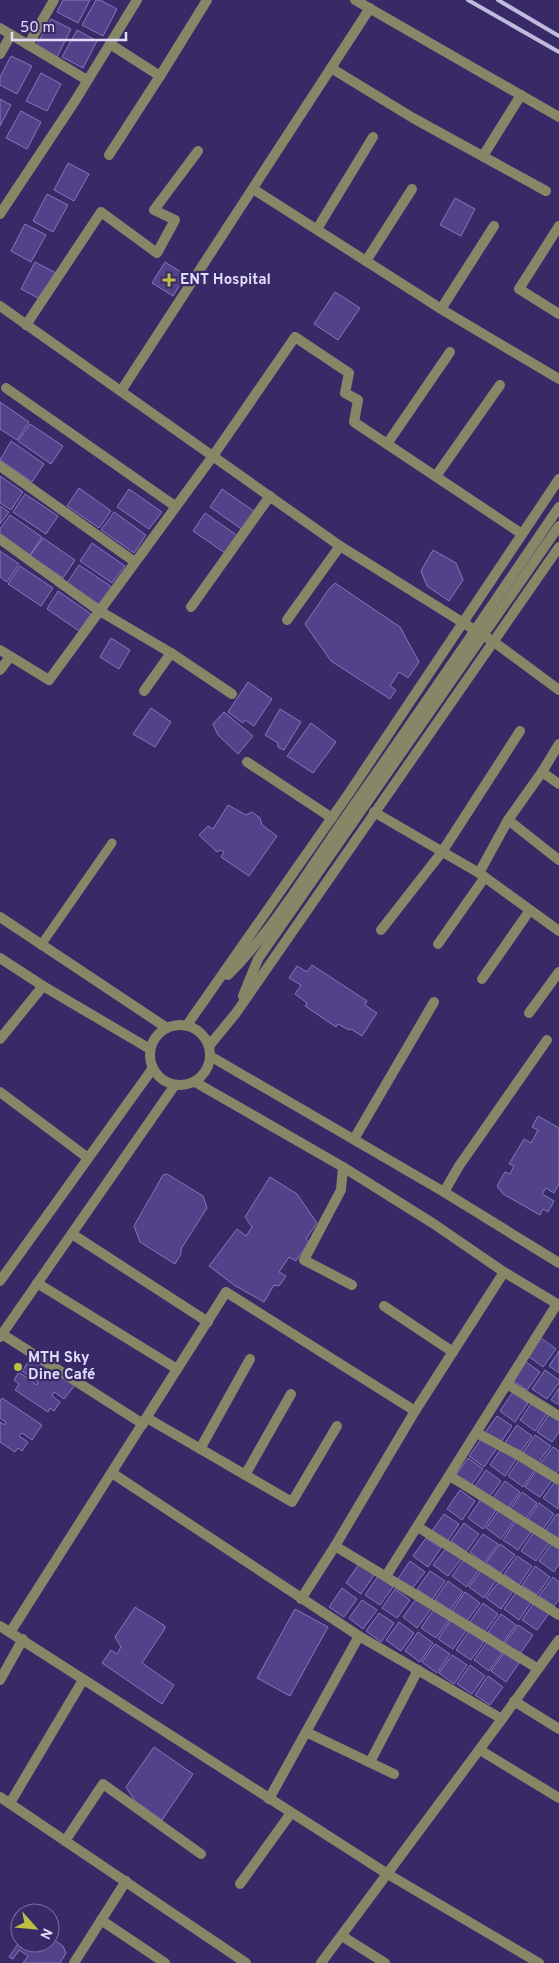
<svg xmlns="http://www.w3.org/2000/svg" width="559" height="1963" viewBox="0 0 559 1963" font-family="Overpass,sans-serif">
  <rect width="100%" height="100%" fill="#382a66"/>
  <g fill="#514289" stroke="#8378bb">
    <polygon points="63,0 90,0 78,23 57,12"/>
    <polygon points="96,0 100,0 117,9 103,36 82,25"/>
    <polygon points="51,19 71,29 57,57 36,46"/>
    <polygon points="77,30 97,41 83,68 62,57"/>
    <polygon points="11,56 32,66 17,94 0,85 0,77"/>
    <polygon points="41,73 61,84 47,111 26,101"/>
    <polygon points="0,99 11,105 0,126"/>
    <polygon points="21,111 41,122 27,149 6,138"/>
    <polygon points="68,163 89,174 74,201 54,190"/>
    <polygon points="47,194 68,205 53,232 33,221"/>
    <polygon points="455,198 475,209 461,236 440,225"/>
    <polygon points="25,224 46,235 31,262 11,251"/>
    <polygon points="35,262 56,273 42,300 21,289"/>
    <polygon points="165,262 186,275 173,296 152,283"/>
    <polygon points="335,292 360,308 338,340 314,324"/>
    <polygon points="0,402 29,422 17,440 0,429"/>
    <polygon points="30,424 63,446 51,464 18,441"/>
    <polygon points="11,441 44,464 32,482 0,460"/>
    <polygon points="0,476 23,492 11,510 0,503"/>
    <polygon points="79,488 111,511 99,528 67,506"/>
    <polygon points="129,489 162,512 149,529 117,507"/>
    <polygon points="222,489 255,512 243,530 210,507"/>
    <polygon points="25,494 58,516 46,534 13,512"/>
    <polygon points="0,506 9,512 0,524"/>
    <polygon points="114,512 146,535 134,553 101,530"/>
    <polygon points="205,513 238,536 225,553 193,531"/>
    <polygon points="10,515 42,537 30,555 0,534 0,529"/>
    <polygon points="43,538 75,560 63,578 30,556"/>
    <polygon points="92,543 125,566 112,583 80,561"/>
    <polygon points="433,550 456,563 463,580 449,601 427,586 421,571"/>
    <polygon points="0,551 19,564 7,582 0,577"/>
    <polygon points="79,565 112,587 100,605 67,583"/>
    <polygon points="20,566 53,588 41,606 8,584"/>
    <polygon points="335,583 400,627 419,662 408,678 399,672 390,686 396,690 390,699 331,661 305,624 329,589"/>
    <polygon points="58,591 91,614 79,631 47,609"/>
    <polygon points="111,638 130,650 119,669 100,657"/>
    <polygon points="248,682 272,699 254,726 245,720 243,723 228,712"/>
    <polygon points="151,708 171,722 155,747 133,734"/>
    <polygon points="280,709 301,722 284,750 278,747 278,743 265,735"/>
    <polygon points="224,712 253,736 238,754 218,735 213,724"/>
    <polygon points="311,723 336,742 313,773 287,756"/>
    <polygon points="228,805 246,815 252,812 260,818 262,825 277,836 249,876 221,857 224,852 220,850 217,852 199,835 208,826 213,829"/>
    <polygon points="312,965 367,1001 365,1005 377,1013 362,1036 351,1029 349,1030 338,1024 336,1027 305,1006 307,1003 295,994 301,985 289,978 297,966 307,972"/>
    <polygon points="538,1116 559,1128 559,1184 554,1193 546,1188 542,1194 554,1201 548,1212 543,1209 540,1215 503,1194 497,1186 505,1172 510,1174 514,1166 509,1164 524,1139 531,1143 538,1130 532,1127"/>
    <polygon points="167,1174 203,1196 207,1208 181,1249 181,1254 175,1264 140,1242 134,1226 163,1175"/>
    <polygon points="270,1177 297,1194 317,1223 306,1239 309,1242 296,1261 289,1257 279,1272 286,1276 279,1286 274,1285 264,1302 234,1285 209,1266 237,1229 246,1236 252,1227 245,1217"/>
    <polygon points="541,1338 556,1349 543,1367 528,1356"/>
    <polygon points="559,1351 559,1373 549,1366"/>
    <polygon points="34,1358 75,1385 64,1399 54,1392 52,1396 60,1402 54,1411 50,1408 48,1412 15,1390 19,1384 14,1380 19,1372 37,1385 38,1382 22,1371 28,1362 30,1363"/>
    <polygon points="525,1361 540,1372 527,1390 512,1380"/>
    <polygon points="545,1370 559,1380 559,1383 547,1399 532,1389"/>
    <polygon points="559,1388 559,1405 551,1400"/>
    <polygon points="513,1392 528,1403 515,1422 500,1411"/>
    <polygon points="2,1398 42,1425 32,1440 22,1433 19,1436 28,1442 22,1451 18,1448 15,1452 0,1442 0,1422 5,1425 6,1422 0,1418 0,1401"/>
    <polygon points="533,1401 548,1412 535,1431 520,1420"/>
    <polygon points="550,1413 559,1419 559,1432 552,1442 537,1432"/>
    <polygon points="497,1416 512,1426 499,1445 484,1434"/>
    <polygon points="517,1425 532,1436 519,1454 504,1444"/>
    <polygon points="535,1435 551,1446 537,1464 522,1454"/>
    <polygon points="482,1438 497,1448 484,1467 469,1456"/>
    <polygon points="502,1447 517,1458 505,1476 490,1465"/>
    <polygon points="553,1447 559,1451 559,1469 554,1476 539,1465"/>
    <polygon points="521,1457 536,1468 523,1487 508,1476"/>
    <polygon points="468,1458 483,1469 470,1487 455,1476"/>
    <polygon points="538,1468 553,1479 540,1497 525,1487"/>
    <polygon points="486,1470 501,1481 488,1499 473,1489"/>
    <polygon points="556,1480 559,1482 558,1509 543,1498"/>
    <polygon points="505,1481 520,1492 507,1510 492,1499"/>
    <polygon points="460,1490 475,1501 462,1520 447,1509"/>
    <polygon points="522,1492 537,1503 524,1521 509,1511"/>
    <polygon points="481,1499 496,1510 483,1529 468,1518"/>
    <polygon points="539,1503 554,1514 541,1532 526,1522"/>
    <polygon points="499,1510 514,1521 501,1539 486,1528"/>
    <polygon points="444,1514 459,1524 446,1543 431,1532"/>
    <polygon points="557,1514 559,1515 559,1543 544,1532"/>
    <polygon points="516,1521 531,1532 518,1550 503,1540"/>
    <polygon points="464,1523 479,1534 466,1552 451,1541"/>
    <polygon points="534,1532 549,1543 536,1561 521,1551"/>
    <polygon points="483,1534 498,1544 484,1563 470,1552"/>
    <polygon points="426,1538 441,1548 428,1567 413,1556"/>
    <polygon points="552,1543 559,1548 559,1564 554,1572 539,1561"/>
    <polygon points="500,1544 515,1555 501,1573 486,1563"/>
    <polygon points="447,1547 462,1558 448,1576 433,1565"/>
    <polygon points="517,1556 532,1566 519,1585 504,1574"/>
    <polygon points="465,1558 480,1568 467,1587 452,1576"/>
    <polygon points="410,1561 425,1572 411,1590 397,1580"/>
    <polygon points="359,1564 374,1575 361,1594 346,1583"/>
    <polygon points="535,1566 550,1577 537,1595 522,1585"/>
    <polygon points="482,1569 497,1579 484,1598 469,1587"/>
    <polygon points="430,1571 445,1581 432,1600 417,1589"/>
    <polygon points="378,1576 393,1587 380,1605 365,1595"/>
    <polygon points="553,1577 559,1582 559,1600 554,1606 539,1596"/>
    <polygon points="500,1580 514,1590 501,1609 486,1598"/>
    <polygon points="448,1581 463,1592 450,1610 435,1600"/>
    <polygon points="342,1588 357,1599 344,1617 329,1607"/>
    <polygon points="395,1589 410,1600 397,1618 382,1608"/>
    <polygon points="517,1591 532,1601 519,1620 504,1609"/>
    <polygon points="465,1592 480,1603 467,1621 452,1611"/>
    <polygon points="416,1599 431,1609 417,1628 403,1617"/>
    <polygon points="362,1600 377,1610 363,1629 349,1618"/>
    <polygon points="535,1601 550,1612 537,1630 522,1620"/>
    <polygon points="483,1603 498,1614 485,1632 470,1622"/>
    <polygon points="135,1607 165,1626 164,1630 142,1663 174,1685 162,1704 102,1663 111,1650 117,1654 121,1647 115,1637"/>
    <polygon points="295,1609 328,1627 290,1696 257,1678"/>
    <polygon points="434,1609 449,1620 436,1638 421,1628"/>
    <polygon points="379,1613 394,1623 381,1642 366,1631"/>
    <polygon points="501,1614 516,1625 503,1643 488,1632"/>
    <polygon points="451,1620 466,1631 453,1649 438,1639"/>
    <polygon points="399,1622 414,1633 401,1651 386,1640"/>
    <polygon points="518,1625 533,1635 520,1654 505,1643"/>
    <polygon points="469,1631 484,1642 471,1660 456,1650"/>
    <polygon points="418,1632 433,1643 420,1662 405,1651"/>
    <polygon points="487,1642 502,1653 489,1671 474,1660"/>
    <polygon points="435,1644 450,1654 437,1673 422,1662"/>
    <polygon points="504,1653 519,1663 506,1682 491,1671"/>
    <polygon points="452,1655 467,1665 454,1684 439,1673"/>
    <polygon points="470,1665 485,1676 472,1694 457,1684"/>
    <polygon points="488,1676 503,1687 490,1705 475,1695"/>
    <polygon points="154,1747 193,1774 162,1820 135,1801 126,1787"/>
    <polygon points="50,1937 63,1946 66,1953 60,1963 23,1963 28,1956 19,1950 13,1959 9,1957 20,1941 20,1943 50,1943"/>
  </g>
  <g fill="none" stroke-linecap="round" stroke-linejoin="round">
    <polyline stroke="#858767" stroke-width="9" points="41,945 112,843"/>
    <g stroke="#858767" stroke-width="10">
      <polyline points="0,28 87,80"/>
      <polyline points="110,44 160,76 207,0"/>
      <polyline points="28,45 54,0"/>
      <polyline points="0,54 11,35"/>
      <polyline points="331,68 413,118 546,191"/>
      <polyline points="109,155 160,76"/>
      <polyline points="483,156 521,95"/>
      <polyline points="253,189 446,312 559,379"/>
      <polyline points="0,214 75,101 137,0"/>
      <polyline points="559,226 519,289 559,314"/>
      <polyline points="317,229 373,137"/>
      <polyline points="366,261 412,189"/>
      <polyline points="0,306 340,546 494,642 559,690"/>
      <polyline points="441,309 494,226"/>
      <polyline points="26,325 101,212 157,253 175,220 154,210 198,151"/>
      <polyline points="6,388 175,506"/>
      <polyline points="121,391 370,8"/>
      <polyline points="387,444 450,352"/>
      <polyline points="0,466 135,562"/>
      <polyline points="436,476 500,385"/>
      <polyline points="0,539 98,610 171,653 232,694"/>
      <polyline points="191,607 270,496"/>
      <polyline points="287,620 340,546"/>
      <polyline points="0,650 49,680 213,456 295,337 349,373 345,393 358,400 354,422 522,534"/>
      <polyline points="0,670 10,657"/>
      <polyline points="144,691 171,653"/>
      <polyline points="247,762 332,818"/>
      <polyline points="542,772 559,784"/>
      <polyline points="374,812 479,873 559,931"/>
      <polyline points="508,820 559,860"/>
      <polyline points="479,873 508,820 542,772 559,744"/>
      <polyline points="381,930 442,852 520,731"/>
      <polyline points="438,944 485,877"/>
      <polyline points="482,979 530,910"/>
      <polyline points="529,1013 559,972"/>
      <polyline points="0,1039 43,986"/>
      <polyline points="0,1092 88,1158"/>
      <polyline points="354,1139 434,1002"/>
      <polyline points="343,1167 341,1190 304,1260 352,1285"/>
      <polyline points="444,1192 459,1166 547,1040"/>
      <polyline points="72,1234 208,1322"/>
      <polyline points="37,1283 177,1369"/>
      <polyline points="384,1306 453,1352"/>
      <polyline points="2,1334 143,1424"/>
      <polyline points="507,1384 559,1416"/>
      <polyline points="147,1418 292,1502 337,1426"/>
      <polyline points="477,1433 520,1456 559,1480"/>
      <polyline points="200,1449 250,1359"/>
      <polyline points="112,1473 359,1636 502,1719"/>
      <polyline points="245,1475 291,1394"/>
      <polyline points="450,1476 559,1544"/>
      <polyline points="418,1527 559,1615"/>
      <polyline points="335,1546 537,1668"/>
      <polyline points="386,1576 557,1304"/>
      <polyline points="301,1599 335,1546 415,1411 504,1272"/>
      <polyline points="0,1626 386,1873 539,1963"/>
      <polyline points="11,1631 226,1292 415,1411"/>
      <polyline points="0,1680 23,1639"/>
      <polyline points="514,1701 559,1729"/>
      <polyline points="306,1732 394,1774"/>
      <polyline points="480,1750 559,1798"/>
      <polyline points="370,1762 418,1670"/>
      <polyline points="0,1797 246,1963"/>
      <polyline points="269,1799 359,1636"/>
      <polyline points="10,1803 83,1680"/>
      <polyline points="65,1841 103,1784 201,1854"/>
      <polyline points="240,1884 291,1813"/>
      <polyline points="101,1920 165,1963"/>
      <polyline points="342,1936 385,1963"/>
      <polyline points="74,1963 126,1881"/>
    </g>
    <g stroke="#858767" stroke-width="10">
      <polyline points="355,0 559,117"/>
      <polyline points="0,917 167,1028"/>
      <polyline points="0,958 43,986 150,1049"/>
      <path d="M228 975C274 929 310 868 347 815 419 713 489 610 559 507"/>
      <polyline points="243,996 258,959 559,526"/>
      <circle cx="180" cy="1055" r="30"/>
      <polyline points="187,1025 347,796 559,479"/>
      <polyline points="209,1046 236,1013 559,547"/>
      <polyline points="210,1056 444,1192 559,1263"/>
      <polyline points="195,1082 343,1167 434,1224 504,1272 559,1305"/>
      <polyline points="0,1281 153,1068"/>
      <polyline points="0,1337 175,1085"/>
      <polyline points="321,1963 502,1719 559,1640"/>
    </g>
    <g stroke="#c0bade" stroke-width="4">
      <polyline points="468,0 559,52"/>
      <polyline points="498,0 559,36"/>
    </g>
  </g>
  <g fill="#bdbf43" stroke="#382a66" stroke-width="2">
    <path d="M166.5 272.5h5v5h5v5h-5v5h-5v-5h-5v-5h5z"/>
    <circle cx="18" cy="1367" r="5"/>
  </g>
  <g text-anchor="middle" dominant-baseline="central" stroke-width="4.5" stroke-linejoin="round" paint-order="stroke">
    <g font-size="15" font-weight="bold" fill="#e0ddfb" stroke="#382a66" text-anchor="start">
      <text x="180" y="280">ENT Hospital</text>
      <text x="28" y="1358">MTH Sky<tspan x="28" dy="17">Dine Café</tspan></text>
    </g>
  </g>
  <g transform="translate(35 1928) rotate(117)"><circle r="24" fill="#382a66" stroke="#7b72a2"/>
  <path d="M0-4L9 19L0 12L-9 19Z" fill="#bdbf43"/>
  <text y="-8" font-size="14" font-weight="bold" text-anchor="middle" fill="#e0ddfb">N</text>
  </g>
  <path d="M12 32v8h114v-8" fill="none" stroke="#e0ddfb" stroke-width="2.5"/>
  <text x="20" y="32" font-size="15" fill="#e0ddfb" stroke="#382a66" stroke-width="4" paint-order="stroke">50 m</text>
</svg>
